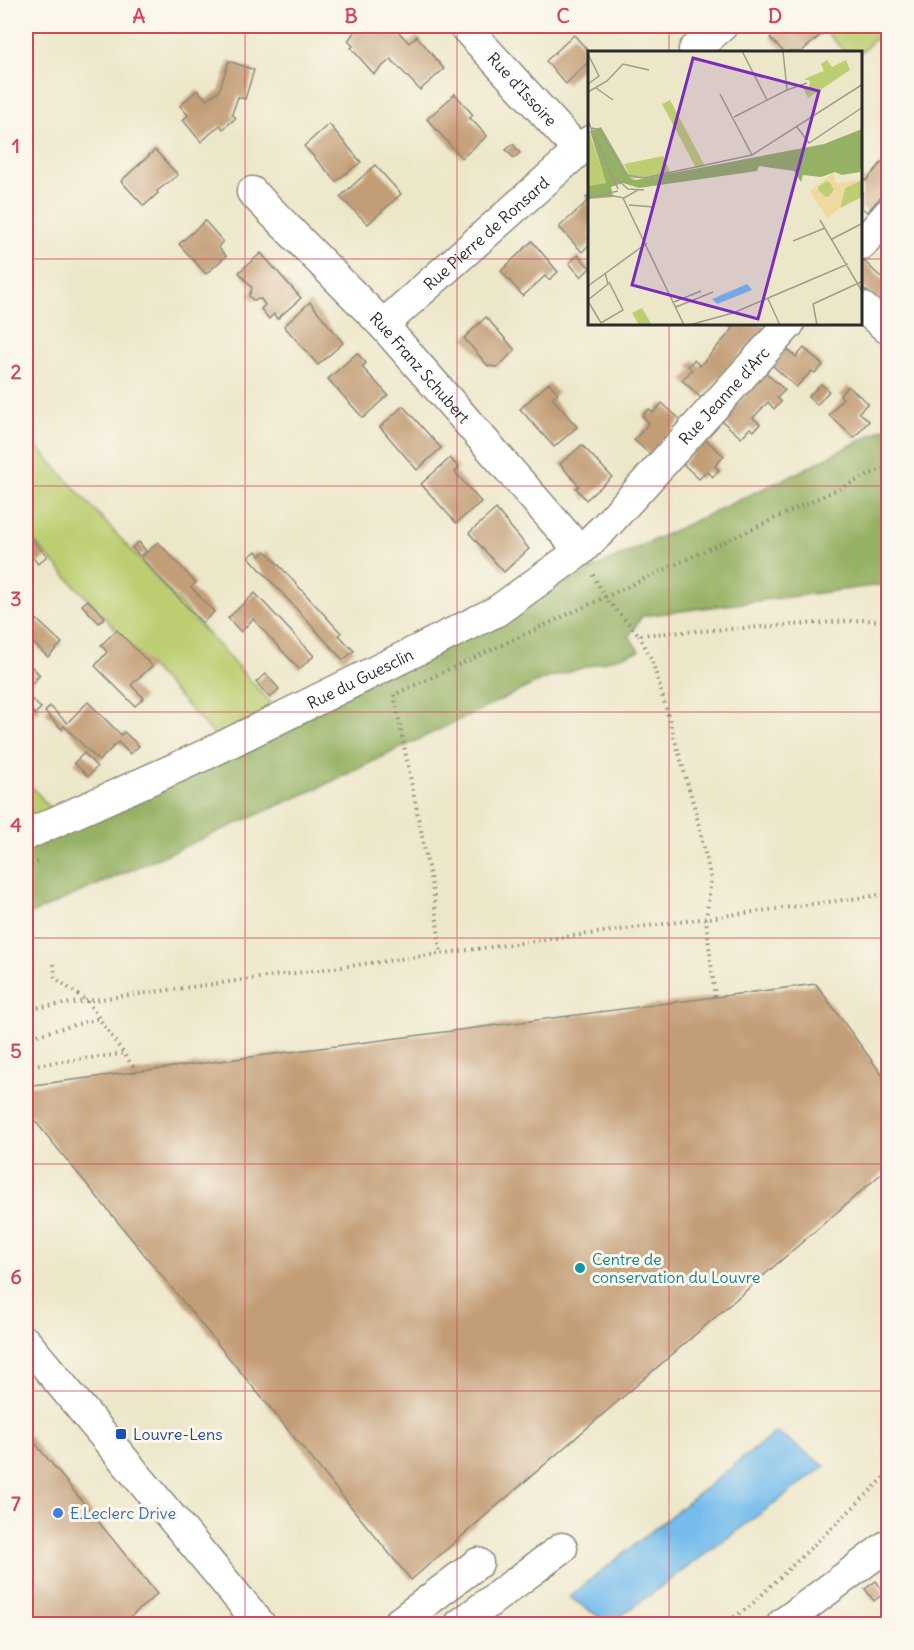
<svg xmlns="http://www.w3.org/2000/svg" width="914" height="1650" viewBox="0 0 914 1650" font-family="Delius,sans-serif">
  <rect width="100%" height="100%" fill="#fbf7ec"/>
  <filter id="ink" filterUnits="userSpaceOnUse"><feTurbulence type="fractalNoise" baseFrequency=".0167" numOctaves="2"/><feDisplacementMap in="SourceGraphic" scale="12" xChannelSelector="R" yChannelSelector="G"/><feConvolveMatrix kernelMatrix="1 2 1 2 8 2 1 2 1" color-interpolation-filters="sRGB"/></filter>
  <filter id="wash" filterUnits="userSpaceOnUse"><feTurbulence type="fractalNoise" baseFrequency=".008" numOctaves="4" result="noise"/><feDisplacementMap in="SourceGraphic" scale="24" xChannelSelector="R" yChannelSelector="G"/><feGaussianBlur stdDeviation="1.35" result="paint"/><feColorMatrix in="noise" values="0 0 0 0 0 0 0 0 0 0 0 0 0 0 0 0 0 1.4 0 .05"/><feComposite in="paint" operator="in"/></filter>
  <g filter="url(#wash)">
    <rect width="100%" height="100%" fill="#ede7ca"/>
    <g fill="#bcce71" stroke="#747c4e" stroke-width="1.5">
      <polygon points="821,26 888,26 888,27 861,52 845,52"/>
      <polygon points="26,435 280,713 220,741 26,533"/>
      <polygon points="26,780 66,826 26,844"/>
    </g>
    <polygon fill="#95b163" stroke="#606e47" stroke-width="1.5" points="888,426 888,584 642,616 629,636 639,651 542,680 318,788 26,916 26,844 506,618 571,579 799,472"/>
    <polygon fill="#74bcec" stroke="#50748c" stroke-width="1.5" points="776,1432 825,1466 610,1624 569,1597"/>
    <g id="blocks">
      <g fill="#c29d76">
        <polygon points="358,26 393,26 409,43 417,36 444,69 420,90 391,59 374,74 351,48 353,46 348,41"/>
        <polygon points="784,26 821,26 825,31 801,52 784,52 770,38"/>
        <polygon points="574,35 590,53 590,60 566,84 546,61"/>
        <polygon points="229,61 254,70 245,99 238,97 232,114 236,118 223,129 220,125 201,142 183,120 188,115 180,106 197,90 206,99 219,91"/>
        <polygon points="455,94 473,115 470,118 487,136 462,158 427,119"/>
        <polygon points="329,124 361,162 336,181 304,146"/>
        <polygon points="513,144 520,153 514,158 506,150"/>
        <polygon points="155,150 178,175 157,191 158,193 144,206 121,181"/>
        <polygon points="888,155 888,189 867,212 862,208 862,177 866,181"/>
        <polygon points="375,165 401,194 368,224 340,197"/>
        <polygon points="590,194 590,244 582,252 559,227 589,200 586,198"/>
        <polygon points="205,221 223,241 218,247 226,256 206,274 179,244"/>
        <polygon points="532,241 558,272 549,280 545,276 523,296 501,271"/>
        <polygon points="261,253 301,298 277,319 274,314 269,319 261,309 265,305 261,299 253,300 249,296 252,288 239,272"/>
        <polygon points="578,255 590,268 581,277 569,263"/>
        <polygon points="864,261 888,284 888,303 885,307 862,287 862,264"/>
        <polygon points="310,302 343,343 318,365 284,326"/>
        <polygon points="486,317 515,350 498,367 488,366 464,338"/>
        <polygon points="728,324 763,324 766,326 701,398 682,380 692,370 688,366 694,360 700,366 733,329"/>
        <polygon points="786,348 796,357 804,348 823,365 815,373 812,371 796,387 772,365"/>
        <polygon points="357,353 366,363 362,367 388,395 363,418 328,379"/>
        <polygon points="765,372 785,390 777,398 781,402 774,409 768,402 753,418 760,424 754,431 750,428 741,438 722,421"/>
        <polygon points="549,383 558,393 552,398 577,427 554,447 520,409"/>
        <polygon points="821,384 829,391 817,405 808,397"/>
        <polygon points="848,386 868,403 859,412 869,421 854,438 829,415 843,398 840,395"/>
        <polygon points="662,403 681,420 651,455 634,440 649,423 642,416 649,409 653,413"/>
        <polygon points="403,406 441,448 417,470 380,427"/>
        <polygon points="705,439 724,456 715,466 719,470 713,477 707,471 699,479 683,464"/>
        <polygon points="582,445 612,477 586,500 576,488 579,486 560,464"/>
        <polygon points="450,458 459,468 455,472 481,502 456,523 421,484"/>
        <polygon points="496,509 529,549 504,572 469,533"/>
        <polygon points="26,533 47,556 38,564 26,550"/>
        <polygon points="139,542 146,551 140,556 132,548"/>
        <polygon points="158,542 196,583 191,587 214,612 202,623 141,558"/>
        <polygon points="256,551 260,556 266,551 341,633 339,635 354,651 343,660 249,557"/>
        <polygon points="255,593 314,656 299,669 253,619 241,632 228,618"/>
        <polygon points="88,600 105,617 99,623 82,605"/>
        <polygon points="32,615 62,643 48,657 26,636 26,621"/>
        <polygon points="117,630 152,666 131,685 144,698 135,706 95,666 107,652 101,645"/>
        <polygon points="32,667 40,675 29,686 26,682 26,673"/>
        <polygon points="266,674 279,689 270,698 256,682"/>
        <polygon points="26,694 41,708 35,714 26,705"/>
        <polygon points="88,702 121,735 124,732 139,746 130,754 118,742 99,761 64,726 62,729 45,712 50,706 67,723"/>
        <polygon points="84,753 97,767 88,776 74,763"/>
        <polygon points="816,984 888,1083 888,1168 411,1580 26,1110 26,1086"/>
        <polygon points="26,1432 157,1594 122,1624 26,1624"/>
        <polygon points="876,1581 884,1593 874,1601 865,1589"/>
      </g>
    </g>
  </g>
  <g filter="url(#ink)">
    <use href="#blocks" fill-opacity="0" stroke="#8c897a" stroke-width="1.5"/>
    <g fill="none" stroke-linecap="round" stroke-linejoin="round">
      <defs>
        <g id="minor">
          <path id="s1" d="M464 26 579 151"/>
          <polyline points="694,50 722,26"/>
          <path id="s2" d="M252 192 383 325 580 551"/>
          <polyline points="862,244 888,214"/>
          <polyline points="862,307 888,329"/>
          <path id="s3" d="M383 325 590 141"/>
          <path id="s4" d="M26 835 207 754 497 611 580 551 604 528 789 324"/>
          <polyline points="26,1342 260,1624"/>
          <polyline points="397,1624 478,1563"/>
          <polyline points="460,1624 562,1548"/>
          <polyline points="782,1624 888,1545"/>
        </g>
      </defs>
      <use href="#minor" stroke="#8c897a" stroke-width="33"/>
      <g stroke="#8c897a" stroke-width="4" stroke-dasharray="1.5 4.5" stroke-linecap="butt">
        <polyline points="593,575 606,599 639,635 864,620 888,621"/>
        <polyline points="639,635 652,660 696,813 711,879 706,919 715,997"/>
        <polyline points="398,693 888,466"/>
        <polyline points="394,695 434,897 441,954"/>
        <polyline points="26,868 38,862"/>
        <polyline points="54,964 55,978 87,1001 136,1071"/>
        <polyline points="26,1009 888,894"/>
        <polyline points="26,1038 100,1018"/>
        <polyline points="26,1066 122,1054"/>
        <polyline points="724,1624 749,1607 888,1474"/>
      </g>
      <use href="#minor" stroke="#fff" stroke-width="30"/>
    </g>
  </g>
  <path fill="none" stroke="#d1495b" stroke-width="1.5" stroke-opacity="0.55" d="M245 26V1624M457 26V1624M669 26V52M26 259H590M862 259H888M669 324V1624M26 486H888M26 712H888M26 938H888M26 1164H888M26 1391H888"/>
  <circle fill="#0f9aa8" stroke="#fbf7ec" stroke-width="2" cx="580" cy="1268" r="6"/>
  <rect fill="#1a4fb4" stroke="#fbf7ec" stroke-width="2" x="115" y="1428" width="12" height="12" rx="3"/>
  <circle fill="#3f7fe0" stroke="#fbf7ec" stroke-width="2" cx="58" cy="1513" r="6"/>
  <g text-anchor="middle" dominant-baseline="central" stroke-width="6" stroke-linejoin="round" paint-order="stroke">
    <g font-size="16" fill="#2b2b2b" stroke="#fbf7ec">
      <text stroke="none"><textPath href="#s1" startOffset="86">Rue d'Issoire</textPath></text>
      <text stroke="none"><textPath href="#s3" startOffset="138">Rue Pierre de Ronsard</textPath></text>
      <text stroke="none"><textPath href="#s2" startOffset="243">Rue Franz Schubert</textPath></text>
      <text stroke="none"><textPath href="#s4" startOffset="836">Rue Jeanne d'Arc</textPath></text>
      <text stroke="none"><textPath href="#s4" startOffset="369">Rue du Guesclin</textPath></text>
    </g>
    <g font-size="16" fill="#0d838f" stroke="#fbf7ec" text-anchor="start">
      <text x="592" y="1259">Centre de<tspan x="592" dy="18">conservation du Louvre</tspan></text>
    </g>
    <g font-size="16" fill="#164399" stroke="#fbf7ec" text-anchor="start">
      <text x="133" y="1434">Louvre-Lens</text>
    </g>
    <g font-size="16" fill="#366cbe" stroke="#fbf7ec" text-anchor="start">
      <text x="70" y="1513">E.Leclerc Drive</text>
    </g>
  </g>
  <g transform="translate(588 51)">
    <rect width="274" height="274" fill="#ede7ca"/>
    <path d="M258 9 262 19 220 47 214 35 221 36 222 30 216 28 236 20 233 13 239 9 244 16ZM82 49 117 115 108 117 74 53ZM0 77 18 132 0 135ZM75 105 83 123 43 128 36 113ZM274 129V146L252 157 257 137ZM230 138a8 8 0 1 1 16 0a8 8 0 1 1-16 0ZM54 257 64 274H51L44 262Z" fill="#bcce71"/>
    <path d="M13 76 43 128 48 129 236 93 274 78V113L272 121 254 124 247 121 233 126 215 124 213 131 206 120 171 115 169 120 51 137 35 132 23 136 25 146 0 148V135L18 132 2 80Z" fill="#95b163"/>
    <path d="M245 122 248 132 274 129 257 137 252 157 239 167 222 140ZM241 129 246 139 239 147 228 137Z" fill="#eeda9e" fill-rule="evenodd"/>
    <path d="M159 233 164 239 129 253 124 248Z" fill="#74bcec"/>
    <path fill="none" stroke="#9f9c8a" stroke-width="1.5" d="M154 0 179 49M0 3 11 25 0 33M8 37 25 49M199 39 219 32M0 41 19 30 35 13 61 19M132 43 164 104M146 66 199 39 195 0M0 70 30 138M209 76 221 92 275 56M4 77 12 79 38 124 56 127 164 104 275 33M29 128 40 138 56 139M20 144 36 147 50 139M0 147 30 140M35 147 96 274M41 154 66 156M232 169 275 242M244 188 275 172M205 190 237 177M0 235 59 192M180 248 192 274M0 249 20 233 17 222M0 250 13 272 35 259 21 231M86 251 113 240M88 256 125 241M101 274 145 262 260 213M229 274 225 253 275 230"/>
    <path fill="#7b2cbf" fill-opacity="0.15" stroke="#7b2cbf" stroke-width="3" d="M105 7 231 40 170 268 44 234Z"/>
    <rect width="274" height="274" fill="none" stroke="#2b2b2b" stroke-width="3"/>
  </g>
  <rect width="914" height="1650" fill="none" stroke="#fbf7ec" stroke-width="66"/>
  <rect x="33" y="33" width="848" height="1584" fill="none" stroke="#d1495b" stroke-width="2"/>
  <g font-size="20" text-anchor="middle" font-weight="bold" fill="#d1495b">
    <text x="139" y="23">A</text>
    <text x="351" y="23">B</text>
    <text x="563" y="23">C</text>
    <text x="775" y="23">D</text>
    <text x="16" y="153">1</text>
    <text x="16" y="379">2</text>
    <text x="16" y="606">3</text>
    <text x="16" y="832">4</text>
    <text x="16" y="1058">5</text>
    <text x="16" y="1284">6</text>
    <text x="16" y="1511">7</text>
  </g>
</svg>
